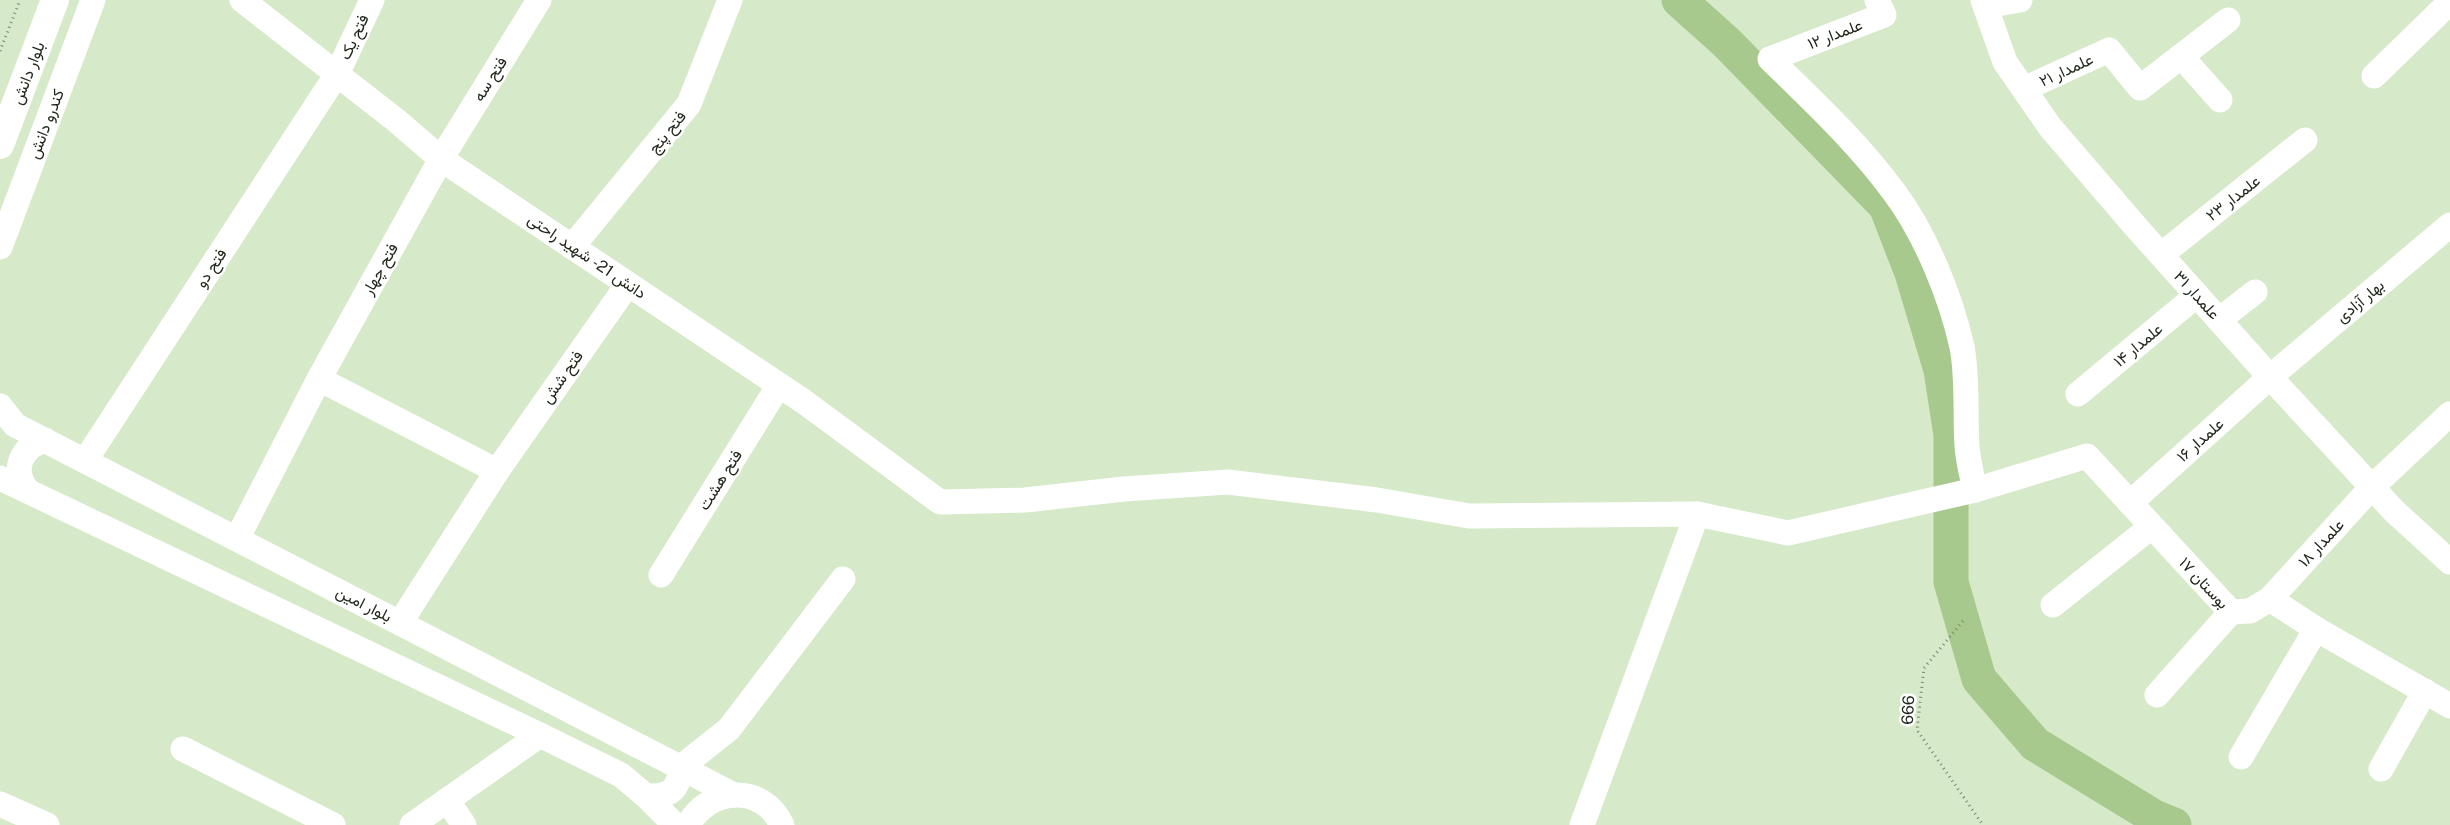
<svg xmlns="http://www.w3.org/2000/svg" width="2450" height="825" viewBox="0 0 2450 825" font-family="'Public Sans',Vazirmatn,sans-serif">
  <rect width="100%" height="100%" fill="#d6e9c9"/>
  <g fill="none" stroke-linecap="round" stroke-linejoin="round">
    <polyline stroke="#a7c98d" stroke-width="35" points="1679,0 1727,43 1886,206 1912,273 1941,370 1951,435 1951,582 1979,679 2035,744 2154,817 2174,825"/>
    <g stroke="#7a8771" stroke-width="3" stroke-dasharray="1 4" stroke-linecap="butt">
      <polyline points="0,51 20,0"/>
      <polyline points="1963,621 1924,668 1917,730 1983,825"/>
    </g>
    <g stroke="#fff" stroke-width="25">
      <polyline points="242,0 397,121 441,159 803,401 940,502 1025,500 1124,489 1228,482 1377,500 1469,516 1697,514 1788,533 1975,490 2087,456 2231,612 2250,611 2270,599 2316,629 2450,706"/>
      <path d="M1877 0 1884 15 1770 59C1813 101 1858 143 1894 192 1925 233 1951 297 1962 347 1968 377 1965 415 1967 446 1968 461 1972 476 1975 490"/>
      <polyline points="1983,0 2005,62 2050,127 2136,227 2270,377 2394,511 2450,562"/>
      <polyline points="1985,6 2020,0"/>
      <polyline points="2181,56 2220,100"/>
      <polyline points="2374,76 2450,2"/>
      <polyline points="2024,89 2109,50 2140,88 2228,20"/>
      <polyline points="0,247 93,0"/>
      <polyline points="572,247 689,104 730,0"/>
      <polyline points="2161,255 2305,140"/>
      <polyline points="2219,320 2255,292"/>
      <polyline points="319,379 497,471 400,623"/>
      <polyline points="2078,394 2197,295"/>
      <polyline points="0,406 15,425 734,795"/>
      <polyline points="85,461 337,74 372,0"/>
      <polyline points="497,471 628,284"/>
      <polyline points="0,478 540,735 621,775 646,796 675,825"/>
      <path d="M27 490C11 470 21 447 45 440"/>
      <polyline points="2130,503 2270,377 2450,225"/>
      <polyline points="237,539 319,379 441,159 539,0"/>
      <polyline points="661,575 779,385"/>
      <polyline points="2270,599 2372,487 2450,414"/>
      <polyline points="2053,605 2151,527"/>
      <polyline points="2157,695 2231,612"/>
      <polyline points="183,749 333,825"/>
      <polyline points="2241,757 2316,629"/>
      <polyline points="2381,769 2425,691"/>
      <path d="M646 796C670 796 678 792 681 767L729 729 843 579"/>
      <polyline points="447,800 464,825"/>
      <polyline points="0,804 47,825"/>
      <polyline points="412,825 540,735"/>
      <path d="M688 825C709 787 762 783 782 825"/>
      <polyline points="1582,825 1697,514"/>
    </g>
    <polyline stroke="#fff" stroke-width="28" points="0,145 55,0"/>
  </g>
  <g text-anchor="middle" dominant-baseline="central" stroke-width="5" stroke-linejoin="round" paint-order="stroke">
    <g font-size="16" fill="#1e2519" stroke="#fff">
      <text transform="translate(1835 34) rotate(-21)">علمدار ۱۲</text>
      <text transform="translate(354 37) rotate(-65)">فتح یک</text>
      <text transform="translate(2066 70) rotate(-25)">علمدار ۲۱</text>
      <text transform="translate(28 73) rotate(-69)">بلوار دانش</text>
      <text transform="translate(490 79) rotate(-58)">فتح سه</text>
      <text transform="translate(46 124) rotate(-69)">کندرو دانش</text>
      <text transform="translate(667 132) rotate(-51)">فتح پنج</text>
      <text transform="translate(2233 198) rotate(-38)">علمدار ۲۳</text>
      <text transform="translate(587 256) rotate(34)">دانش 21 - شهید راحتی</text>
      <text transform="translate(211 268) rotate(-57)">فتح دو</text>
      <text transform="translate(380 269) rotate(-61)">فتح چهار</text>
      <text transform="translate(2197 295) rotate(48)">علمدار ۳۱</text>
      <text transform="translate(2360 301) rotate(-40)">بهار آزادی</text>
      <text transform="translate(2138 345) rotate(-40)">علمدار ۱۴</text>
      <text transform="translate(562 377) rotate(-55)">فتح شش</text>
      <text transform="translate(2200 440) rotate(-42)">علمدار ۱۶</text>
      <text transform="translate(720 480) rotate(-58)">فتح هشت</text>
      <text transform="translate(2321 543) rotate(-47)">علمدار ۱۸</text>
      <text transform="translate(2204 583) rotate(47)">بوستان ۱۷</text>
      <text transform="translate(364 604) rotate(27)">بلوار امین</text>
      <text transform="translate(1908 710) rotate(-87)">666</text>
    </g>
  </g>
</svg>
